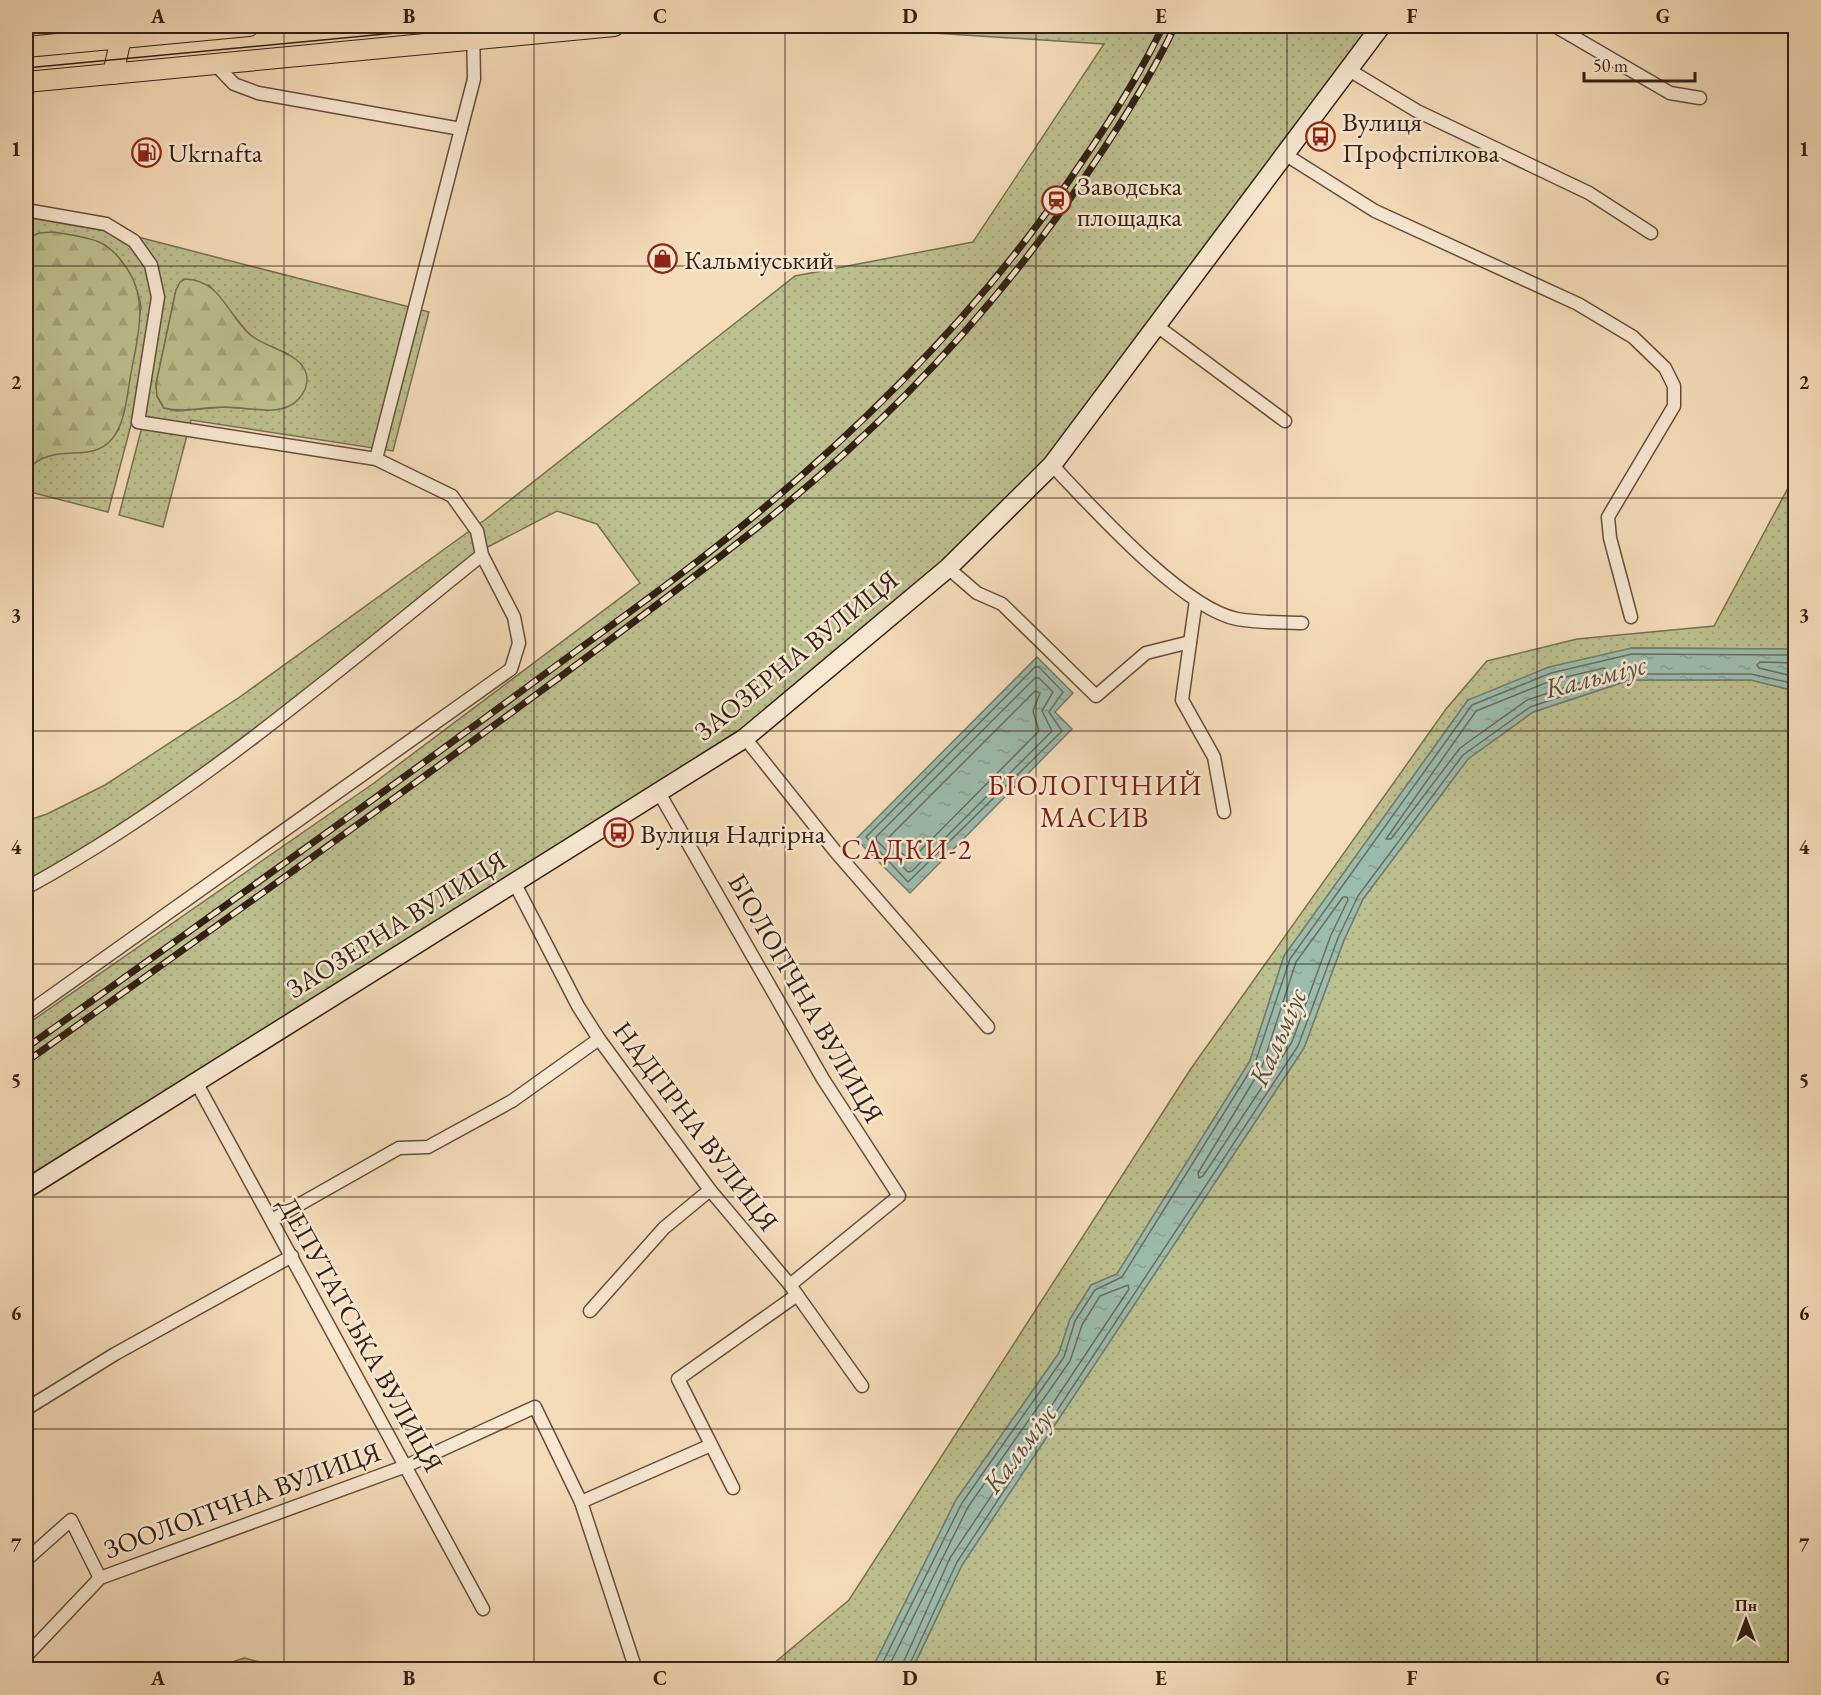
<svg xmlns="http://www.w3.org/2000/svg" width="1821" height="1695" viewBox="0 0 1821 1695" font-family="'EB Garamond',serif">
  <defs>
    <pattern id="grass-dots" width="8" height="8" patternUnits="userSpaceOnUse" patternTransform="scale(1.5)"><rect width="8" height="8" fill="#bdc08f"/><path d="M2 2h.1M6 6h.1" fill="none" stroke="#a3a57a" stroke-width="1.8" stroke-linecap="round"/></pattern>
    <pattern id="forest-firs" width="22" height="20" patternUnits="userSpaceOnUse" patternTransform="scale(1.5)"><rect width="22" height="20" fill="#bdc08f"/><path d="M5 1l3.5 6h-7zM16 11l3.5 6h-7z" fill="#a3a57a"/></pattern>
    <pattern id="water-ripples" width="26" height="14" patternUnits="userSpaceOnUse" patternTransform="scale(1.5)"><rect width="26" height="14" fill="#9cbcad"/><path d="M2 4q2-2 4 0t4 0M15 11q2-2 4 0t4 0" fill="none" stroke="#87a194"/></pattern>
  </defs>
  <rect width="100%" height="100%" fill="#f5dcb9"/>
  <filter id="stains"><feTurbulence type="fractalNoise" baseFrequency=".00333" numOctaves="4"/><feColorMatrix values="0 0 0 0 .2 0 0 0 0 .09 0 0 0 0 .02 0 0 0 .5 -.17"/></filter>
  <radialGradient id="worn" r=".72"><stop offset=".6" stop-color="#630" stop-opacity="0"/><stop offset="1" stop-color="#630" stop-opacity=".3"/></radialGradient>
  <g fill="url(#grass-dots)" stroke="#787052" stroke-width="1.5" fill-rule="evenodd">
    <polygon points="824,26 1381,26 1052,465 745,738 26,1189 26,1025 374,783 640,583 597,524 557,511 482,550 301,694 167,795 70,859 26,883 26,821 47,814 105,785 237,699 486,519 795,276 973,242 1104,44"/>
    <path d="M26 217 107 231 130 245 146 268 152 297 132 421 108 512 26 491V471C54 439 95 465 119 429L141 307C138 286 129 271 116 254L27 237 26 239Z"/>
    <path d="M138 237 429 312 393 451 191 420 163 527 119 515 143 423 157 263ZM209 285 248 333 262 344 288 354 269 410 224 407 177 411 164 408 157 396 156 384 176 290Z"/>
    <polygon points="1795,475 1795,649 1632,648 1468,700 1284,956 1250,1061 1117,1274 1091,1285 1070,1319 1059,1353 956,1500 872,1669 766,1670 849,1600 1190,1070 1446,709 1487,661 1577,639 1714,626"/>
    <polygon points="1630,680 1751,680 1795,691 1795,1669 912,1670 962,1565 1304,1048 1344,940 1363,899 1468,759 1533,712"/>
    <polygon points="244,1658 289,1669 212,1669"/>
  </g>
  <g fill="url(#forest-firs)" stroke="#787052" stroke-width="1.5">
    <path d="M54 232C69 235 85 236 99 242 109 246 117 255 123 263 150 297 138 335 131 373 127 394 126 422 112 439 89 466 54 439 26 471V239L39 233Z"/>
    <path d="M185 279C220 280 227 313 248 333 263 348 307 353 307 379 307 390 300 400 291 405 273 416 243 406 223 407 203 407 184 413 164 408L157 396 156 384 176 290 180 282Z"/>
  </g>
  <g fill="url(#water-ripples)" stroke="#727d70" stroke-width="1.5">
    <polygon points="1632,648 1795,649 1795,691 1751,680 1630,680 1533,712 1468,759 1363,899 1344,940 1304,1048 962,1565 912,1669 872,1669 956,1500 1059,1353 1070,1319 1091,1285 1117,1274 1250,1061 1284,956 1468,700 1549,667"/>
    <polygon points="1037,657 1073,693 1055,712 1072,729 910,893 856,839"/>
  </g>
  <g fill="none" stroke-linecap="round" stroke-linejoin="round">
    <g stroke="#686e60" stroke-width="1.5">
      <polyline points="1796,663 1760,662 1757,665 1759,668 1796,677"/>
      <polygon points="1035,667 1039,667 1063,692 1049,712 1062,731 908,882 866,837"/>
      <polygon points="1604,668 1607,670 1606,674 1527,700 1460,748 1391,839 1386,839 1476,711 1553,680"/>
      <polygon points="1035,678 1039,678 1053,692 1042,711 1052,731 912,871 908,872 877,841 876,837"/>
      <polygon points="1035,691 1040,693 1033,711 1039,731 912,859 908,859 889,841 889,837"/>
      <polygon points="1343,897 1347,897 1348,900 1331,935 1292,1042 1203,1176 1199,1178 1198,1173 1262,1067 1296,962"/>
      <polyline points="879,1670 962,1503 1064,1357 1075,1321 1095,1290 1122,1277 1255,1063 1290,959 1472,705 1551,673 1632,654 1796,655"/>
      <polyline points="887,1670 968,1507 1070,1361 1082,1325 1100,1296 1128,1285 1129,1289 950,1558 900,1670"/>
      <polyline points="907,1670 957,1562 1298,1046 1338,938 1358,896 1463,755 1530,707 1629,674 1751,674 1796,684"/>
    </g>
    <defs>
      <g id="street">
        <polyline points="1555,26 1670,93 1700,98"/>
        <polyline points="215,64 234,84 258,93 461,129 474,79 473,26"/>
        <polyline points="1349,70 1417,111 1589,193 1651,233"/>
        <polyline points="1286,155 1375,211 1578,304 1633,337 1665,368 1674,386 1674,406 1608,517 1610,538 1631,617"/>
        <polyline points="26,210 106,224 134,241 151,265 158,297 138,422 376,459 452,496 477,531 482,555 514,617 519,643 511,669 26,1014"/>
        <polyline points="1157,326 1285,421"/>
        <polyline points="376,459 461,129"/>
        <path d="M1052 465C1092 507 1182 608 1237 619 1258 623 1281 622 1302 623"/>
        <polyline points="948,568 977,593 1002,604 1096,696 1146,653 1190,642"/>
        <polyline points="1196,600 1182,700 1214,757 1224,812"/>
        <polyline points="745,738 835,851 988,1027"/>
        <polyline points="658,791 823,1079 899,1196 790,1285"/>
        <polyline points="514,882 578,1006 599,1039 710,1190 790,1285 862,1386"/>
        <path d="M26 888C191 798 336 672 482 555"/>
        <polyline points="196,1082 483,1609"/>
        <polyline points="272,1220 399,1148 428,1147 512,1101 599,1039"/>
        <polyline points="590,1311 664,1228 710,1190"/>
        <polyline points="26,1409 115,1354 292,1256"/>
        <polyline points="733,1488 678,1379 797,1295"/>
        <polyline points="581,1502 711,1445"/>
        <polyline points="26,1560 71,1520 100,1578"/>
        <polyline points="26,1656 100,1578 406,1466 535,1407 581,1502 636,1670"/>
      </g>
      <polyline id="secondary" points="26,1189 745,738 948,568 1052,465 1381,26"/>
      <g id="primary">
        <polyline points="26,47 249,26"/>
        <polyline points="113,74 121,38"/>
        <polyline points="26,82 614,26"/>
      </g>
    </defs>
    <use href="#street" stroke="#644e3d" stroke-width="15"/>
    <use href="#secondary" stroke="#331f14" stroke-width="21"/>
    <use href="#primary" stroke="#331f14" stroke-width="22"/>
    <use href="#street" stroke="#f8e8d2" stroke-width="12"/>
    <use href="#secondary" stroke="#f8e8d2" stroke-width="18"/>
    <use href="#primary" stroke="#f5dcb9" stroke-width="20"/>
    <polyline stroke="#331f14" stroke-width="1.5" points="26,68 469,26"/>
    <defs>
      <g id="rail">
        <path d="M26 1048C192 929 359 811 523 690 604 630 688 572 765 507 884 407 993 295 1079 166 1110 121 1140 75 1163 26"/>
        <path d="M26 1062C194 942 363 822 530 699 610 640 690 581 768 519 892 419 1003 300 1091 168 1122 122 1152 75 1175 26"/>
      </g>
    </defs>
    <use href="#rail" stroke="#331f14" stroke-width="7"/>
    <use href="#rail" stroke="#f8e8d2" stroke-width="4.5" stroke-dasharray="14" stroke-linecap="butt"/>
  </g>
  <path fill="none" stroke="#331f14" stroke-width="1.5" stroke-opacity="0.55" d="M284 26V1670M534 26V1670M785 26V1670M1036 26V1670M1287 26V1670M1537 26V1670M26 266H1796M26 498H1796M26 731H1796M26 964H1796M26 1197H1796M26 1429H1796"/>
  <defs>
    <symbol id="bus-ring" viewBox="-11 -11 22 22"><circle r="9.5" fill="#f8e8d2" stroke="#8f2418" stroke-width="1.5"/><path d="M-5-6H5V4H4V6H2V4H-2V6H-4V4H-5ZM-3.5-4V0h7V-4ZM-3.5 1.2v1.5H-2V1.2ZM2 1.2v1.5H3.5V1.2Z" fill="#8f2418"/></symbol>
    <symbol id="fuel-ring" viewBox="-11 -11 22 22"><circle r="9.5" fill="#f8e8d2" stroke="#8f2418" stroke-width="1.5"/><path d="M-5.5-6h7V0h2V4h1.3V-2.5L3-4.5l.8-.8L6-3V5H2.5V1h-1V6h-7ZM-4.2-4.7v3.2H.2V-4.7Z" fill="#8f2418"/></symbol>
    <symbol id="station-ring" viewBox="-11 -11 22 22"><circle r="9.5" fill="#f8e8d2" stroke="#8f2418" stroke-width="1.5"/><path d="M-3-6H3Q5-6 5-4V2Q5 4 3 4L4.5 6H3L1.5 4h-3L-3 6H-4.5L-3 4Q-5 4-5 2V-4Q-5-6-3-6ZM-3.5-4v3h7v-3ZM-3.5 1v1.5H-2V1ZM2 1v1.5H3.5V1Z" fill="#8f2418"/></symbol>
    <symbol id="shop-ring" viewBox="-11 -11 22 22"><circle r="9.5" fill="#f8e8d2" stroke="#8f2418" stroke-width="1.5"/><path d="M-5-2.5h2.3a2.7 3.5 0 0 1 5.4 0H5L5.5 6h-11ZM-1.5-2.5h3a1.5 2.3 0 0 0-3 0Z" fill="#8f2418"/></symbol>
  </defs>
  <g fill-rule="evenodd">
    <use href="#bus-ring" x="1304" y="120" width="33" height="33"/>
    <use href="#fuel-ring" x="130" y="136" width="33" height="33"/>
    <use href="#station-ring" x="1040" y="184" width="33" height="33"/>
    <use href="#shop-ring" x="646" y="242" width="33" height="33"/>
    <use href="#bus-ring" x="602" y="816" width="33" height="33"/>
  </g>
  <g text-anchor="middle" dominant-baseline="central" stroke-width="5" stroke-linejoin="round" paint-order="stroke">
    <g font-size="27" fill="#331f14" stroke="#f8e8d2" text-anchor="start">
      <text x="1342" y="121">Вулиця<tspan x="1342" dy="31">Профспілкова</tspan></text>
      <text x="168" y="152">Ukrnafta</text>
      <text x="1077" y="185">Заводська<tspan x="1077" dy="31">площадка</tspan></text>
      <text x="684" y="259">Кальміуський</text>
      <text x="640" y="833">Вулиця Надгірна</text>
    </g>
    <g font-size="27" fill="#331f14" stroke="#f8e8d2">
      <text transform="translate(796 655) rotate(-39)">ЗАОЗЕРНА ВУЛИЦЯ</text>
      <text transform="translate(396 924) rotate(-32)">ЗАОЗЕРНА ВУЛИЦЯ</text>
      <text transform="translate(806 998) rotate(60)">БІОЛОГІЧНА ВУЛИЦЯ</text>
      <text transform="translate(696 1126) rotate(53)">НАДГІРНА ВУЛИЦЯ</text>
      <text transform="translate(361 1334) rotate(61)">ДЕПУТАТСЬКА ВУЛИЦЯ</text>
      <text transform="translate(242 1500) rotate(-20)">ЗООЛОГІЧНА ВУЛИЦЯ</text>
    </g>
    <g font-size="28" font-style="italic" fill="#524e42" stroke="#f8e8d2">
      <text transform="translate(1595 676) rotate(-14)">Кальміус</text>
      <text transform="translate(1277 1037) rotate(-66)">Кальміус</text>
      <text transform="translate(1019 1448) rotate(-53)">Кальміус</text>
    </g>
    <g font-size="28" letter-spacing="1.5" fill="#7a1f14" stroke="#f8e8d2">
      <text x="1095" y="785">БІОЛОГІЧНИЙ<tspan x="1095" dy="32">МАСИВ</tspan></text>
      <text x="907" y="849">САДКИ-2</text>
    </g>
  </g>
  <rect width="1821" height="1695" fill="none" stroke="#f5dcb9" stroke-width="66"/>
  <g transform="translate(1746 1620)" stroke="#f8e8d2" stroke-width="4.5" paint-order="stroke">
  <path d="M0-4.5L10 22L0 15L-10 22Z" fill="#331f14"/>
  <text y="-9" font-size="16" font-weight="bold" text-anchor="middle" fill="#331f14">Пн</text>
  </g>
  <path d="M1584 72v9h111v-9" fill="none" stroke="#331f14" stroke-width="3"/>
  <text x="1593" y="72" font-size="18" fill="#331f14" stroke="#f8e8d2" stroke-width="4.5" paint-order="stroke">50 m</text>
  <rect x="33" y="33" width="1755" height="1629" fill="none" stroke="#331f14" stroke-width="2"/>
  <g font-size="20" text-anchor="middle" font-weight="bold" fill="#331f14">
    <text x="158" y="23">A</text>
    <text x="409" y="23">B</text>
    <text x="660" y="23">C</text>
    <text x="910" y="23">D</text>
    <text x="1161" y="23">E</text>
    <text x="1412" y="23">F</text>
    <text x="1663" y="23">G</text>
    <text x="16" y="156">1</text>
    <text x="1804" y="156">1</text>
    <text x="16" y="389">2</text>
    <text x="1804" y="389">2</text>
    <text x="16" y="622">3</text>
    <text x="1804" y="622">3</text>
    <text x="16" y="854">4</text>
    <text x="1804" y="854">4</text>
    <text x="16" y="1087">5</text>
    <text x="1804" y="1087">5</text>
    <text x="16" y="1320">6</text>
    <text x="1804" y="1320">6</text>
    <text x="16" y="1552">7</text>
    <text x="1804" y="1552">7</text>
    <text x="158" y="1685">A</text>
    <text x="409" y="1685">B</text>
    <text x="660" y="1685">C</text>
    <text x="910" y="1685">D</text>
    <text x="1161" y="1685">E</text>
    <text x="1412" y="1685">F</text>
    <text x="1663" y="1685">G</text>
  </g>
  <rect width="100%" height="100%" filter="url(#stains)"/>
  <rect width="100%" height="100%" fill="url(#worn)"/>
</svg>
